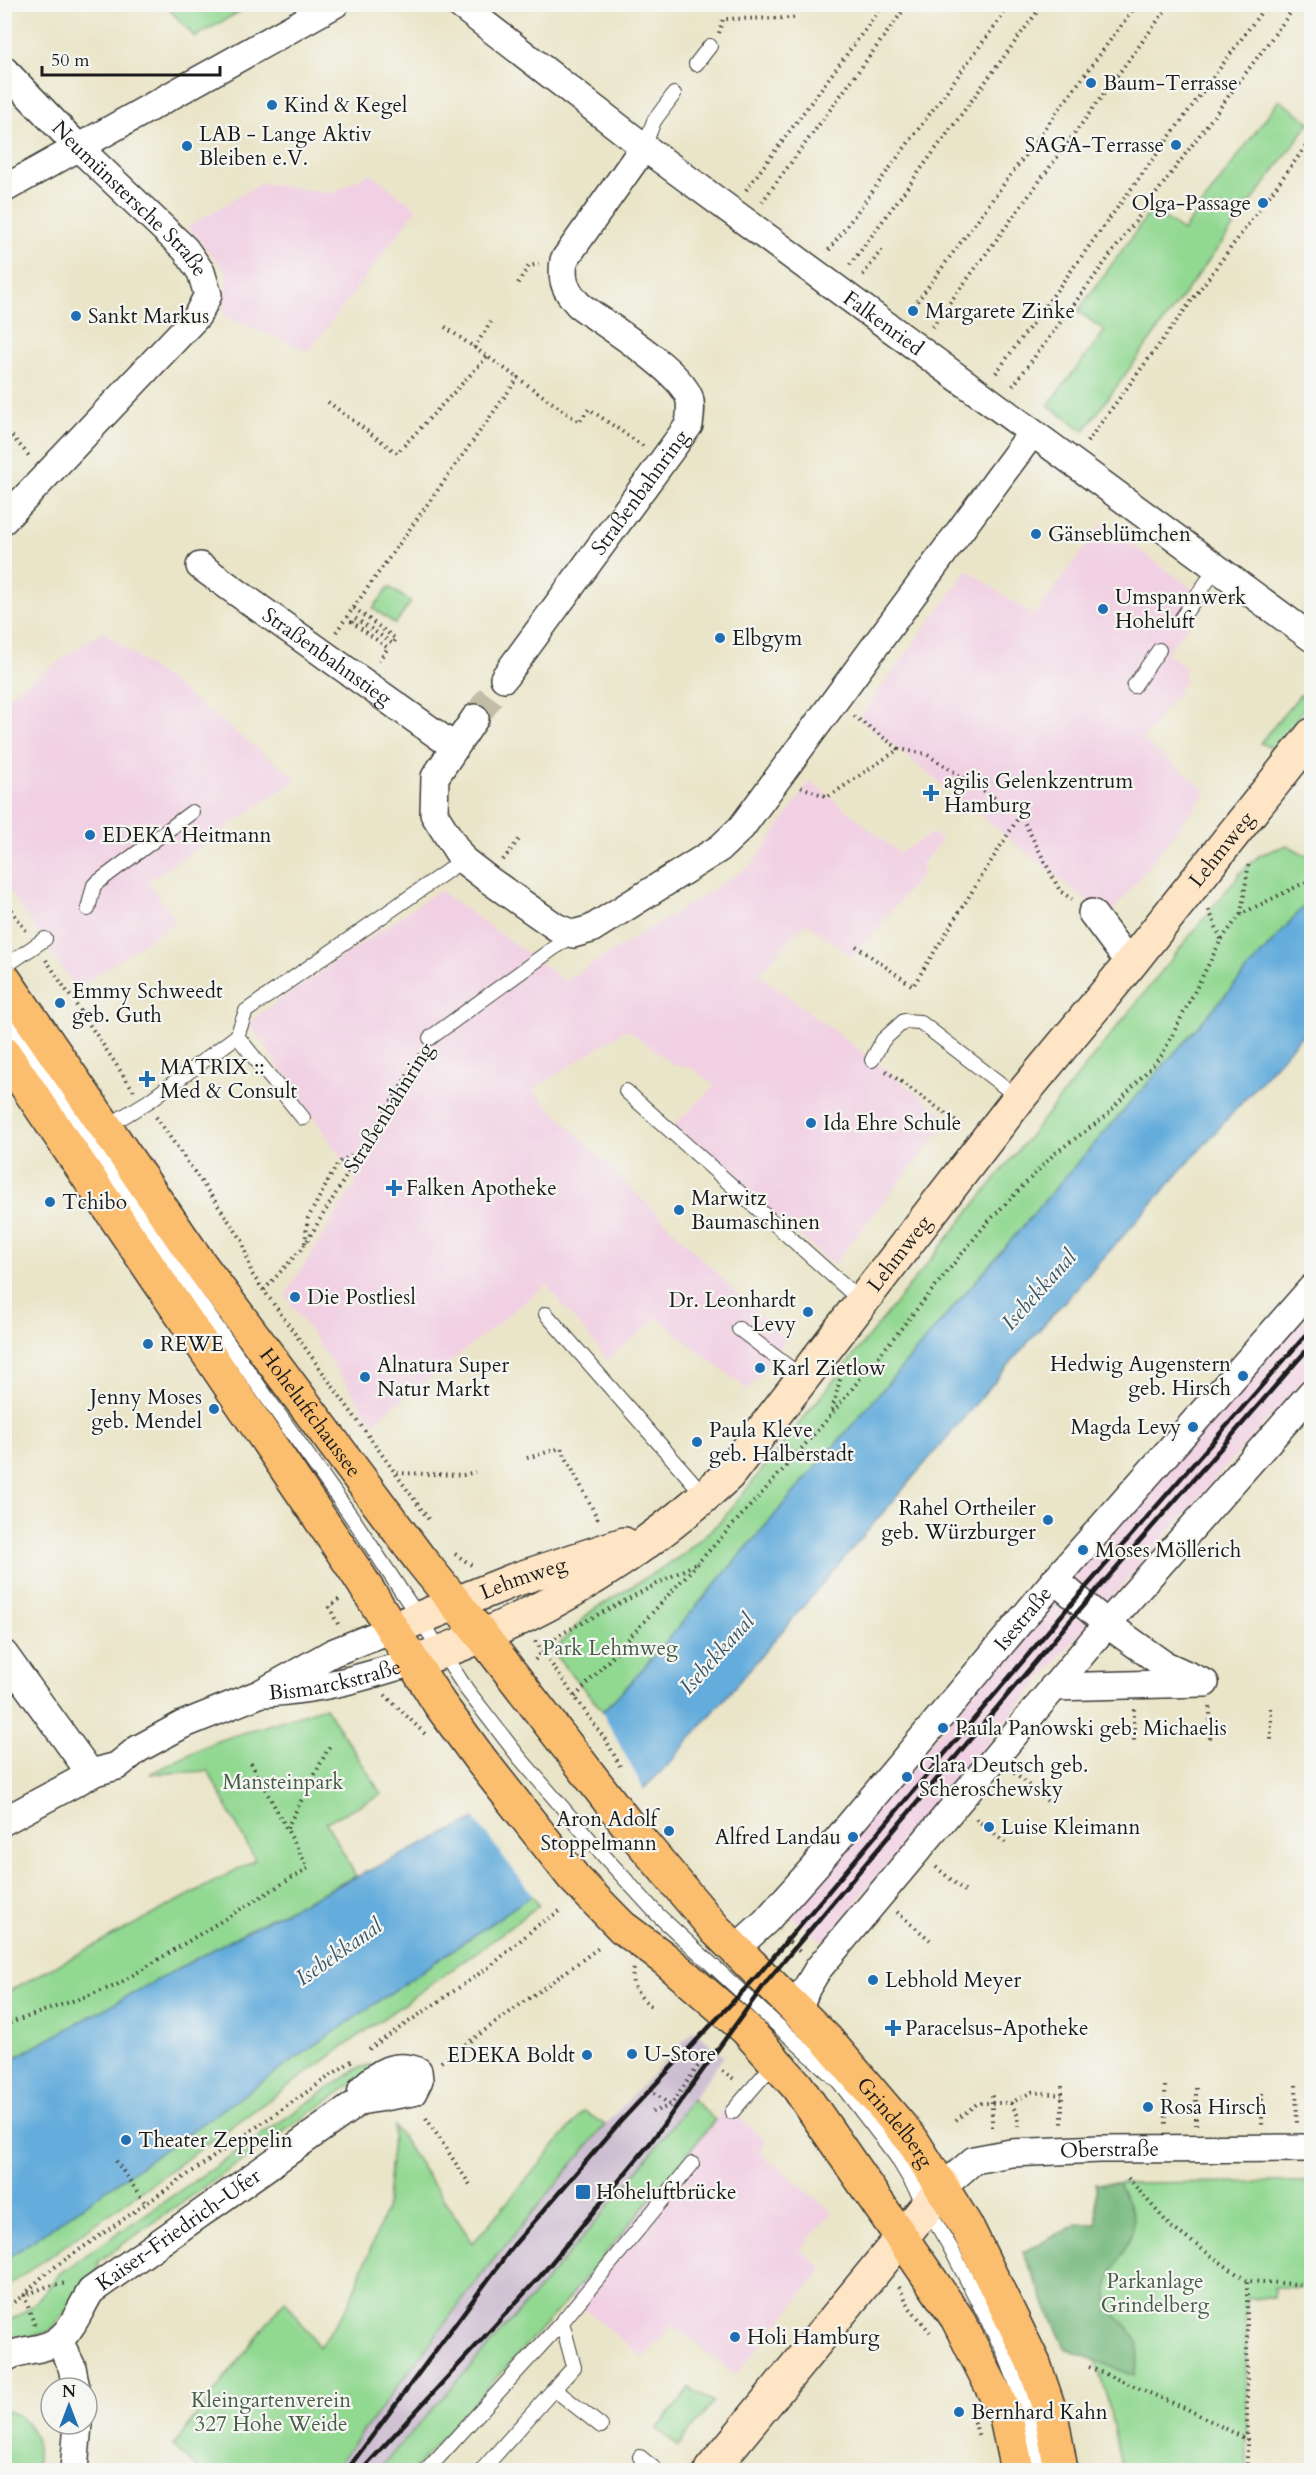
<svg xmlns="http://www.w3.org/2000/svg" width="1316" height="2475" viewBox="0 0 1316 2475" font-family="Cardo,serif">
  <rect width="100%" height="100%" fill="#f6f6f2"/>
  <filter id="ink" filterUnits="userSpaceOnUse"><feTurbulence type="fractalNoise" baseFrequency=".0167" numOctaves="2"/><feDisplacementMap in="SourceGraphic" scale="12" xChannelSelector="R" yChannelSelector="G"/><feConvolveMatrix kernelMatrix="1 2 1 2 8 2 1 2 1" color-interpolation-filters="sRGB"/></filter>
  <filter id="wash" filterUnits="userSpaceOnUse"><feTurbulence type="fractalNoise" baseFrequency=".008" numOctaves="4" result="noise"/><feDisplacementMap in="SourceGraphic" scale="24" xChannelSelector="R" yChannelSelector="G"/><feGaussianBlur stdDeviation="1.35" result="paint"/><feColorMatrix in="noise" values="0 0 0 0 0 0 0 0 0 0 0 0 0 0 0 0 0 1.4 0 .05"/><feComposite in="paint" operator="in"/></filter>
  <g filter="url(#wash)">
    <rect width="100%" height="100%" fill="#eae5c8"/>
    <g fill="#f1d0e3">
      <polygon points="370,173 417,209 309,351 224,316 226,271 187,227 261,183 333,193"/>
      <polygon points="1103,523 1208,600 1166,653 1186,668 1183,675 1187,679 1143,740 1207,791 1108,918 859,718 968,570 1034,616"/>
      <polygon points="103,631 297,779 148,882 176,921 76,989 5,884 4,699"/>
      <polygon points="811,781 899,853 932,833 942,840 920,866 925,870 853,957 806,922 759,974 950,1119 833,1265 672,1127 715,1086 690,1067 675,1066 627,1029 532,1090 785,1341 748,1390 657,1318 608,1360 546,1285 373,1423 285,1295 357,1181 248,1022 439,890 565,981 751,866"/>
      <polygon points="1311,1305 1311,1370 1062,1654 823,1942 787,1913 1035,1618"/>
      <polygon points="726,2107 767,2141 759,2152 832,2212 800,2250 823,2269 736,2375 672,2325 643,2358 570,2297"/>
    </g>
    <polygon fill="#cebed1" points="694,2030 724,2056 653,2153 535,2294 378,2470 334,2470 486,2269 605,2125"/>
    <g fill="#91d891" stroke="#567a56" stroke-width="1.5">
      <polygon points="165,5 251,5 195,37"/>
      <polygon points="1279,100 1310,122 1084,431 1048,405 1105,331 1078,311 1152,209 1183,231"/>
      <polygon points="389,587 411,602 395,624 373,608"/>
      <polygon points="1300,695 1311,698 1277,750 1260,743"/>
      <polygon points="1287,845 1311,858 1311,898 1066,1176 633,1680 603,1711 552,1652 590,1612 681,1556 721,1521 1242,871 1260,855"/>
      <polygon points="325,1707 382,1794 326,1822 356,1876 269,1919 5,2063 5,1993 255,1860 208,1771 150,1774 214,1742"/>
      <polygon points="532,1895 539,1905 485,1946 5,2288 5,2260"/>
      <polygon points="379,2065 99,2261 97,2273 53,2328 45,2333 5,2343 5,2325 36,2303 60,2273 360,2067"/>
      <path d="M692 2099 715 2120 570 2297 413 2470H378C486 2349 596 2230 692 2099Z"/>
      <polygon points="584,2111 605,2125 486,2269 334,2470 200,2470 173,2446 285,2300 319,2347 347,2308 386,2210 394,2126 473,2243"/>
      <polygon points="1311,2182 1311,2288 1274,2287 1274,2298 1246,2298 1247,2470 1122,2470 1106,2392 1094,2360 1065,2348 1023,2252 1078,2224 1097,2224 1096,2183"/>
      <polygon points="690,2388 713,2403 678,2446 657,2429"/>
      <path d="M4 2410C33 2418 42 2444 35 2470H5Z"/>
    </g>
    <path fill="#74b87b" stroke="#486a4c" stroke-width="1.5" d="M1096 2183H1118C1123 2194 1134 2210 1134 2221 1133 2247 1105 2272 1107 2295 1111 2329 1152 2322 1134 2376L1065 2348 1023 2252 1078 2224H1097Z"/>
    <polygon fill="#63acdb" stroke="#40647c" stroke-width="1.5" points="1311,898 1311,1025 1024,1347 668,1765 532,1895 5,2260 5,2063 269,1919 476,1819 603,1711 633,1680 1066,1176"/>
    <polygon fill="#eae5c8" points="601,1710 645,1792 534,1897 473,1817"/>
  </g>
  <g filter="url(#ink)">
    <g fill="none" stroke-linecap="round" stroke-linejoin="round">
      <polyline stroke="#c1bda6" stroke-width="27" stroke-dasharray="27 14" stroke-linecap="butt" points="475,718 504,678"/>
      <defs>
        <g id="lane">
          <polyline points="696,64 710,46"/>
          <polyline points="644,147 654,121 674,94"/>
          <polyline points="1181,619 1217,567"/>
          <polyline points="1134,686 1159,650"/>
          <polyline points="88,909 94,885 192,812"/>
          <polyline points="4,967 45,939"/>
          <polyline points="4,1015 170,1261 356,1523 467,1690 519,1757 604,1856 658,1915 839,2082 896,2156 950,2247 1004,2352 1028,2413 1039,2470"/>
          <polyline points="237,1036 303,1118"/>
          <polyline points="430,1038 573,934"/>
          <polyline points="872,1060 883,1040 904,1021 920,1022 1019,1098"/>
          <polyline points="626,1091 862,1302"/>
          <polyline points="106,1127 149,1101 237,1036 246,1011 463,860"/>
          <polyline points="546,1314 705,1496"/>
          <polyline points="739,1329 803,1378"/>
          <polyline points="732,2112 764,2075 779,2066"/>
          <polyline points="562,2322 574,2367 554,2389 601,2426"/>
          <polyline points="640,2457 656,2470"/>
          <polyline points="427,2470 562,2322 692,2164"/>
          <polyline points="482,2470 554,2389"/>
        </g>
        <g id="street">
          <path id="s1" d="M459 4 644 147 1312 638"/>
          <path id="s2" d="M4 70 79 148 185 249 201 272 208 295 197 316 4 520"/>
          <polyline points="4,189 335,4"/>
          <path id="s3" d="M200 566 453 746"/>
          <path id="s4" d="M504 678 689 425C690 416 692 406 689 397 678 369 606 325 579 305 565 290 561 281 564 260L644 147"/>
          <polyline points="475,718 435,777 434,814 463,860 489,880 556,927 573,934 591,929 720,848 741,828 1032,433"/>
          <polyline points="1092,913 1130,964"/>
          <polyline points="1055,1580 1107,1624 1163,1664 1205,1683"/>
          <polyline points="4,1654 91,1774"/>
          <polyline points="1053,1687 1201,1683"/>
          <path id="s5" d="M266 1693C322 1689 359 1679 412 1662"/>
          <polyline points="4,1821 95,1772 117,1766 138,1749 182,1725 259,1694 332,1653 392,1629"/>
          <path id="s6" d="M734 1950 766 1921 815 1866 1055 1580 1312 1288"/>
          <polyline points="798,2012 806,1989 818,1969 1107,1624 1312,1392"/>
          <path id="s7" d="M944 2186 974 2160 1011 2153 1100 2149 1312 2148"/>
          <polyline points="59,2341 72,2367 76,2388"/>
          <path id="s8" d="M4 2359C15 2351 28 2351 40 2348 71 2341 76 2314 91 2291L360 2101 413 2092 419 2080 418 2071C394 2062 379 2072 362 2089L360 2101"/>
          <polyline points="74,2470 78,2424"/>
        </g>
        <g id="secondary">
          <path id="s9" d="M392 1629 514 1580 624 1544"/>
          <path id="s10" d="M412 1662C530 1624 637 1559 728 1475L1019 1098 1130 964 1312 735"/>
          <polyline points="711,2470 944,2186"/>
        </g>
        <g id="primary">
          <path id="s11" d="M4 979 197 1260 419 1558 483 1637 634 1833 716 1930 826 2039 912 2140 968 2229 1034 2364 1051 2414 1061 2470"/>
          <polyline points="4,1053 357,1573 439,1703 480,1759 574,1878 622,1927 665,1959 746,2029 797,2086 957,2318 1005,2413 1017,2470"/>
        </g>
      </defs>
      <use href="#lane" stroke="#3b3a36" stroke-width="16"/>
      <use href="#street" stroke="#3b3a36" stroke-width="30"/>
      <use href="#secondary" stroke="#3b3a36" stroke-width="36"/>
      <use href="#primary" stroke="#3b3a36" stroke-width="36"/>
      <g stroke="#3b3a36" stroke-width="4" stroke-dasharray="1.5 4.5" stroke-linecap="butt">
        <polyline points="719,33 723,19 797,18"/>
        <polyline points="746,190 884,4"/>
        <polyline points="762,202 908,4"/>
        <polyline points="829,250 1011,4"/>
        <polyline points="850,265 1043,4"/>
        <polyline points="863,275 883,248"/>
        <polyline points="518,283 529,266 539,264"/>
        <polyline points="910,311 1137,4"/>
        <polyline points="445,327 518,378"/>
        <polyline points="932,327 1170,4"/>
        <polyline points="474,348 491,322"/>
        <polyline points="996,373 1267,4"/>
        <polyline points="1013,386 1297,4"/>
        <polyline points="328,402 397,453 487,357"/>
        <polyline points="4,427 30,457"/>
        <polyline points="1087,442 1312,138"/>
        <polyline points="354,608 396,639 393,644 355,618 352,622 388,648 377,663"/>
        <polyline points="336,632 518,378 579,422 589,409 643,446"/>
        <polyline points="854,716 899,749"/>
        <polyline points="801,787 828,797 899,749 926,754 1020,814 1060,891 1072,899"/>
        <polyline points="503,860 521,837"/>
        <polyline points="4,900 27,932"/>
        <polyline points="1209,910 1221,939"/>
        <polyline points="1241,914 1249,862"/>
        <polyline points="856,946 913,986 1020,815"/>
        <polyline points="46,960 134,1091"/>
        <polyline points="886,1071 963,1126"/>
        <polyline points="156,1117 242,1240 252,1274 429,1520"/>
        <polyline points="305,1243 308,1218 338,1163 360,1151"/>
        <polyline points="264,1290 304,1246 422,1051"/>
        <polyline points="832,1410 841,1376"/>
        <polyline points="527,1458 561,1448 600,1523"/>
        <polyline points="397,1473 463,1475 475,1472"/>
        <polyline points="455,1554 473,1566"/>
        <polyline points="338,1624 329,1607 341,1598"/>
        <polyline points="535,1641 607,1742 620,1766"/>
        <polyline points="535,1660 557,1636 699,1562"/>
        <polyline points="385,1695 425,1734"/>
        <polyline points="575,1697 773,1481 830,1416 986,1224 1054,1154 1106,1116 1162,1055 1221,940 1241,914 1312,879"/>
        <polyline points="1210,1707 1210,1742"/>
        <polyline points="1271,1708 1271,1742"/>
        <polyline points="1134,1709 1134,1742"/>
        <polyline points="1014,1773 1047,1801"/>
        <polyline points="976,1819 1008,1845"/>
        <polyline points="287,1828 329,1747"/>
        <polyline points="936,1867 967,1893"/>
        <polyline points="897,1912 930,1940"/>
        <polyline points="785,1938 801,1953"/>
        <path d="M634 1969C628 1988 641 1997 654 2009"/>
        <polyline points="4,2012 5,2010"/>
        <polyline points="4,2025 115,1986 308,1868 251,1763"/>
        <polyline points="369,2049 492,1965 538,1925 563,1909"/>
        <polyline points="441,2062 600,1947"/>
        <polyline points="722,2071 734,2079"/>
        <polyline points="1296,2085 1297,2123"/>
        <polyline points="1062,2086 1062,2126"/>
        <polyline points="1165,2086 1166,2125"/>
        <polyline points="1196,2088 1196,2125"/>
        <polyline points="654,2093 670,2105"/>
        <polyline points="1262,2093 1262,2125"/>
        <polyline points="1011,2103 1018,2116 1018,2126"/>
        <polyline points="652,2112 670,2106 704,2058"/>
        <polyline points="426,2118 472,2188"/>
        <polyline points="956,2120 978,2103 1011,2103 1032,2092 1062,2095"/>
        <polyline points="992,2127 992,2095"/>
        <polyline points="116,2161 145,2203"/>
        <polyline points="1128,2178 1171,2227 1247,2281 1312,2285"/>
        <polyline points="899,2287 910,2308 930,2332"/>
        <polyline points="28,2294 48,2286 67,2283"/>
        <polyline points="24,2295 35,2326"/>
        <polyline points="4,2309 24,2295 46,2273 353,2060"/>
        <polyline points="1089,2367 1187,2409 1248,2440"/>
        <polyline points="973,2416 979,2438"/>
        <polyline points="1247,2470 1247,2281"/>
      </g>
      <use href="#lane" stroke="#fff" stroke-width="14"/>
      <use href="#street" stroke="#fff" stroke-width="27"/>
      <use href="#secondary" stroke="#fde5c5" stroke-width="33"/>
      <use href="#primary" stroke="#fbbd6e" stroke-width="33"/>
      <g stroke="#1c1c1c" stroke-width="4.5">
        <polyline points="347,2470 513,2246 620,2122 758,1975 1066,1610 1312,1328"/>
        <polyline points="362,2470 543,2273 651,2142 767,1981 1074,1616 1312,1344"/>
      </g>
    </g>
  </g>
  <g fill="#1f6fb2" stroke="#f6f6f2" stroke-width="2">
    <circle cx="1091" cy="83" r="6"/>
    <circle cx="272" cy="105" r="6"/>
    <circle cx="1176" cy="145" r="6"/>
    <circle cx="187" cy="146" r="6"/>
    <circle cx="1263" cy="203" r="6"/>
    <circle cx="913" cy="311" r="6"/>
    <circle cx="76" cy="316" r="6"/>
    <circle cx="1036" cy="534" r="6"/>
    <circle cx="1103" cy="609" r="6"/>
    <circle cx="720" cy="638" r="6"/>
    <path d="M928 784h6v6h6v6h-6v6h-6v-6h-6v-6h6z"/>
    <circle cx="90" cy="835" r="6"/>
    <circle cx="60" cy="1003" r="6"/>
    <path d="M144 1070h6v6h6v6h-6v6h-6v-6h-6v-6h6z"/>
    <circle cx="811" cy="1123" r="6"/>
    <path d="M391 1179h6v6h6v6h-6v6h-6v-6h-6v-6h6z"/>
    <circle cx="50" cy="1202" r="6"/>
    <circle cx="679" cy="1210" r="6"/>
    <circle cx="295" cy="1297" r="6"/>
    <circle cx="808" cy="1312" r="6"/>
    <circle cx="148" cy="1344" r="6"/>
    <circle cx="760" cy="1368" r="6"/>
    <circle cx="1243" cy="1376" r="6"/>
    <circle cx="365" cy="1377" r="6"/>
    <circle cx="214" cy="1409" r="6"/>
    <circle cx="1193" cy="1427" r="6"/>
    <circle cx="697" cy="1442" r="6"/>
    <circle cx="1048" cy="1520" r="6"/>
    <circle cx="1083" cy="1550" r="6"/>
    <circle cx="943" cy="1728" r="6"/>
    <circle cx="907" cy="1777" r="6"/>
    <circle cx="989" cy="1827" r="6"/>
    <circle cx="669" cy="1831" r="6"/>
    <circle cx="853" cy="1837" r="6"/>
    <circle cx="873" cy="1980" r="6"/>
    <path d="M890 2019h6v6h6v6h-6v6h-6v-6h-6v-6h6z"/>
    <circle cx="632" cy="2054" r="6"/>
    <circle cx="587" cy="2055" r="6"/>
    <circle cx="1148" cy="2107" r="6"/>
    <circle cx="126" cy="2140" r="6"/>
    <rect x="575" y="2184" width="16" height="16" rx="3"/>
    <circle cx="735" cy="2337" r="6"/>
    <circle cx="959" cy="2412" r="6"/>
  </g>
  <g text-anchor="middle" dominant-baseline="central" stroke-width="4.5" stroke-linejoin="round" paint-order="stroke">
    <g font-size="21" fill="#1c1c1c" stroke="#f6f6f2" text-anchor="start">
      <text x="1103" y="83">Baum-Terrasse</text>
      <text x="284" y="105">Kind &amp; Kegel</text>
      <text x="199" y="134">LAB - Lange Aktiv<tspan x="199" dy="24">Bleiben e.V.</tspan></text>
      <text x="1164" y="145" text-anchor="end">SAGA-Terrasse</text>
      <text x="1251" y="203" text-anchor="end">Olga-Passage</text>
      <text x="925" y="311">Margarete Zinke</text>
      <text x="88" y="316">Sankt Markus</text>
      <text x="1048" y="534">Gänseblümchen</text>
      <text x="1115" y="597">Umspannwerk<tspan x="1115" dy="24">Hoheluft</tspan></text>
      <text x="732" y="638">Elbgym</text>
      <text x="944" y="781">agilis Gelenkzentrum<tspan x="944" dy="24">Hamburg</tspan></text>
      <text x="102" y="835">EDEKA Heitmann</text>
      <text x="72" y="991">Emmy Schweedt<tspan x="72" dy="24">geb. Guth</tspan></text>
      <text x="160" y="1067">MATRIX ::<tspan x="160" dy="24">Med &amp; Consult</tspan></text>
      <text x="823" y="1123">Ida Ehre Schule</text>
      <text x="406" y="1188">Falken Apotheke</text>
      <text x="691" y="1198">Marwitz<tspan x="691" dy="24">Baumaschinen</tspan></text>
      <text x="62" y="1202">Tchibo</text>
      <text x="307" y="1297">Die Postliesl</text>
      <text x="796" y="1300" text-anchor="end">Dr. Leonhardt<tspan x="796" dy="24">Levy</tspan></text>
      <text x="160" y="1344">REWE</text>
      <text x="1231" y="1364" text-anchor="end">Hedwig Augenstern<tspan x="1231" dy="24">geb. Hirsch</tspan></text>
      <text x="377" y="1365">Alnatura Super<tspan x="377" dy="24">Natur Markt</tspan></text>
      <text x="772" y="1368">Karl Zietlow</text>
      <text x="202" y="1397" text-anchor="end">Jenny Moses<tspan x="202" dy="24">geb. Mendel</tspan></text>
      <text x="1181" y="1427" text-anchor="end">Magda Levy</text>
      <text x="709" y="1430">Paula Kleve<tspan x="709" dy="24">geb. Halberstadt</tspan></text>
      <text x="1036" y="1508" text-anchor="end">Rahel Ortheiler<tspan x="1036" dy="24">geb. Würzburger</tspan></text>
      <text x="1095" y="1550">Moses Möllerich</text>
      <text x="955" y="1728">Paula Panowski geb. Michaelis</text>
      <text x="919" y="1765">Clara Deutsch geb.<tspan x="919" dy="24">Scheroschewsky</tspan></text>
      <text x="657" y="1819" text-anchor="end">Aron Adolf<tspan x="657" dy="24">Stoppelmann</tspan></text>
      <text x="1001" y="1827">Luise Kleimann</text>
      <text x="841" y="1837" text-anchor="end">Alfred Landau</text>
      <text x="885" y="1980">Lebhold Meyer</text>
      <text x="905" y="2028">Paracelsus-Apotheke</text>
      <text x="644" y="2054">U-Store</text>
      <text x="575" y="2055" text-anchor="end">EDEKA Boldt</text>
      <text x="1160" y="2107">Rosa Hirsch</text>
      <text x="138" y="2140">Theater Zeppelin</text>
      <text x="596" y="2192">Hoheluftbrücke</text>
      <text x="747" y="2337">Holi Hamburg</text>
      <text x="971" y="2412">Bernhard Kahn</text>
    </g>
    <g font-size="21" fill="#1c1c1c" stroke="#f6f6f2">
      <text stroke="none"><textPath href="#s2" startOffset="180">Neumünstersche Straße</textPath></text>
      <text stroke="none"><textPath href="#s1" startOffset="531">Falkenried</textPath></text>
      <text stroke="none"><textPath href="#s4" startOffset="230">Straßenbahnring</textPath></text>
      <text stroke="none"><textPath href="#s3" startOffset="156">Straßenbahnstieg</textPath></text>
      <text stroke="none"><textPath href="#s10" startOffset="1167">Lehmweg</textPath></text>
      <text transform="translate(389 1108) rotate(-58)">Straßenbahnring</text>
      <text stroke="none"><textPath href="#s10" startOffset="650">Lehmweg</textPath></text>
      <text stroke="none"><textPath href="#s11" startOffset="531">Hoheluftchaussee</textPath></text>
      <text stroke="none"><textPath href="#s9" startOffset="141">Lehmweg</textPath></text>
      <text stroke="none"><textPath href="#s6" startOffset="440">Isestraße</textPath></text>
      <text stroke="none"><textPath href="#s5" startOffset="70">Bismarckstraße</textPath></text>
      <text stroke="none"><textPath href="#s11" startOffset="1452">Grindelberg</textPath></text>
      <text stroke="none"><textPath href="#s7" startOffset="176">Oberstraße</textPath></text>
      <text stroke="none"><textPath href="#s8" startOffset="224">Kaiser-Friedrich-Ufer</textPath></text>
    </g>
    <g font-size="21" fill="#455e45" stroke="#f6f6f2">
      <text x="610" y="1648">Park Lehmweg</text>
      <text x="283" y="1782">Mansteinpark</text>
      <text x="1155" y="2281">Parkanlage<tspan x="1155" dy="24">Grindelberg</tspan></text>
      <text x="271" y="2400">Kleingartenverein<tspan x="271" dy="24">327 Hohe Weide</tspan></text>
    </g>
    <g font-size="22" font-style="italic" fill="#385668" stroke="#f6f6f2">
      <text transform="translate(1039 1290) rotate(-48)">Isebekkanal</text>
      <text transform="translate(717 1654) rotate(-48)">Isebekkanal</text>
      <text transform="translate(339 1952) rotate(-35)">Isebekkanal</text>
    </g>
  </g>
  <rect width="1316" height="2475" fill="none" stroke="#f6f6f2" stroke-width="24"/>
  <g transform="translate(69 2406)"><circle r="28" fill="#f6f6f2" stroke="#9f9f9c" stroke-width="1.5"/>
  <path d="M0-4.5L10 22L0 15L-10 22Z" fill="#1f6fb2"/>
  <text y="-9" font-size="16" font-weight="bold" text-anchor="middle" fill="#1c1c1c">N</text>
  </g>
  <path d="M42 66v9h178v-9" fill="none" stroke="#1c1c1c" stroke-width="3"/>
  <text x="51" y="66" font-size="18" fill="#1c1c1c" stroke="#f6f6f2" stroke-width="4.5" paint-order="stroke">50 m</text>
</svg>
